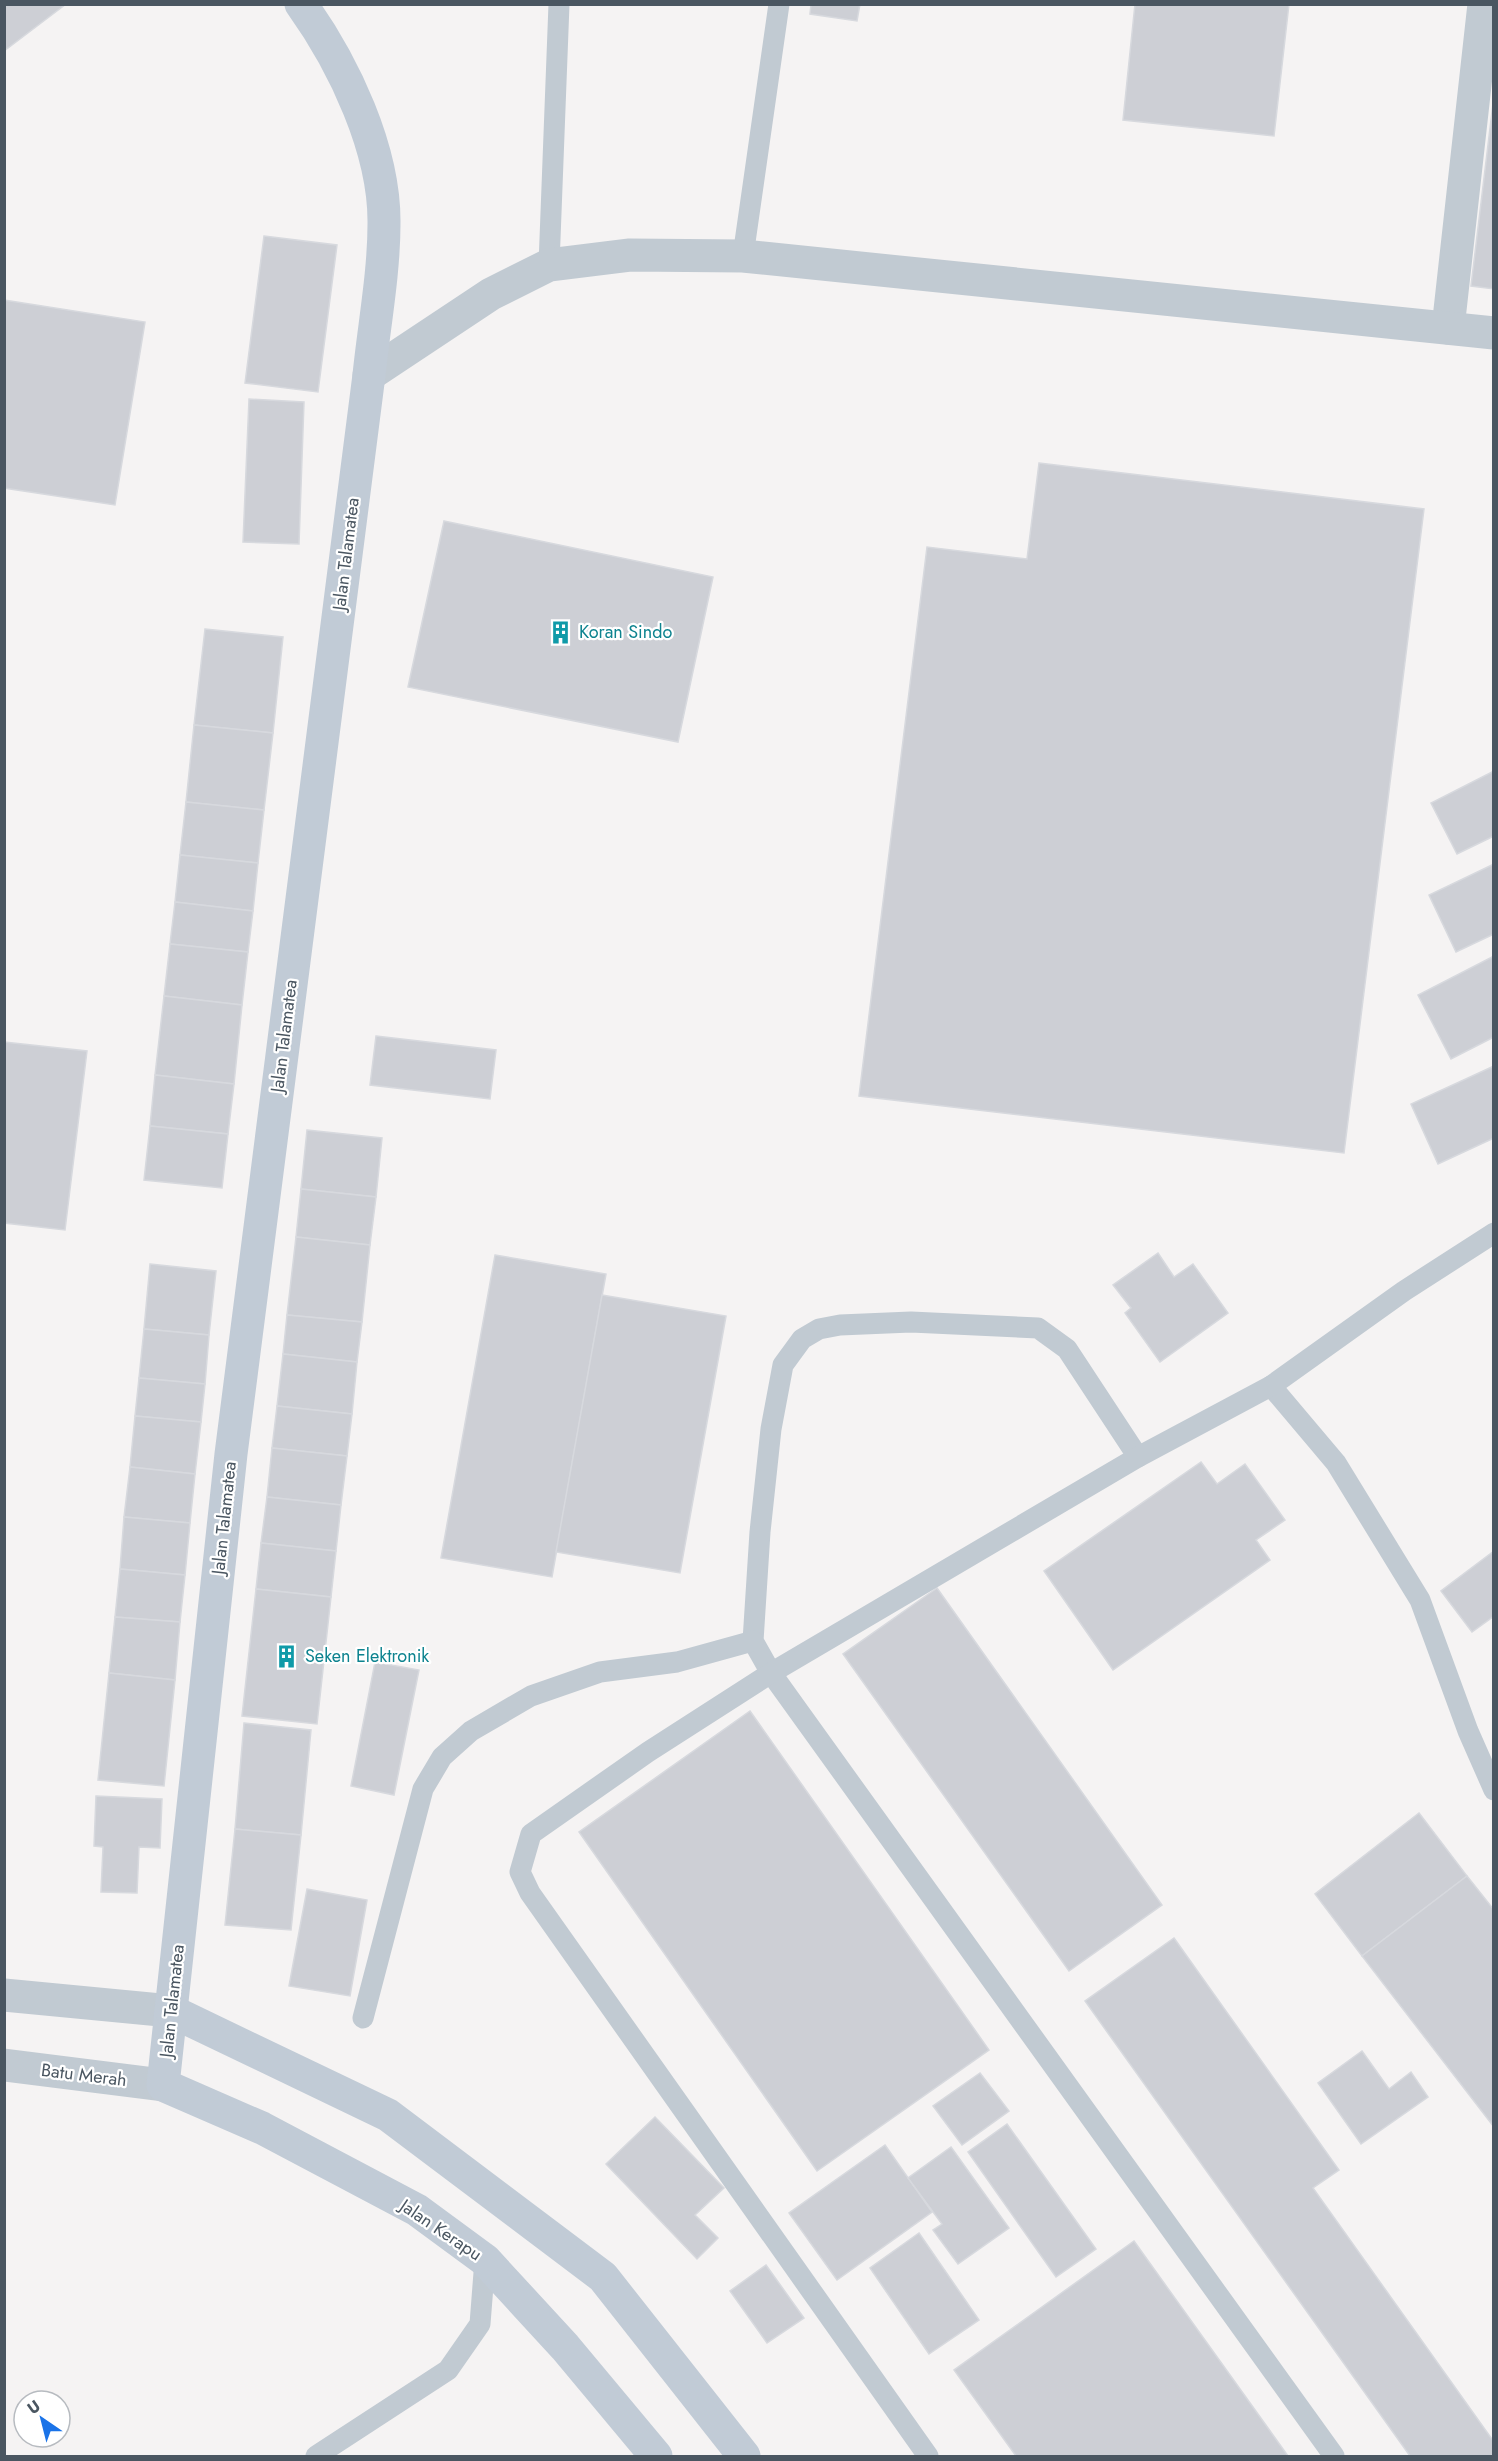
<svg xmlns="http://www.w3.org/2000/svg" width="1498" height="2461" viewBox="0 0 1498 2461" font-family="Jost,sans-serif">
  <rect width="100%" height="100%" fill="#f5f3f3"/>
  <g fill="#cdcfd5" stroke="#d7d9de" stroke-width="1.5">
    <polygon points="4,4 66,4 4,51"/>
    <polygon points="811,4 860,4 857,21 810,14"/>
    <polygon points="1135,4 1289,4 1274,136 1123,120"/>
    <polygon points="1494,95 1494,289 1471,286"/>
    <polygon points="264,236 337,245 318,392 245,383"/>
    <polygon points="4,300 145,322 115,505 4,488"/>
    <polygon points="249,399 304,402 299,544 243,542"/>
    <polygon points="1039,463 1424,509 1344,1153 859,1096 927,547 1027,559"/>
    <polygon points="444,521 713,577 678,742 408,687"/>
    <polygon points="205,629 283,637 273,733 194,725"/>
    <polygon points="194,725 273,733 264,810 186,802"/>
    <polygon points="1494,771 1494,836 1457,854 1431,803"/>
    <polygon points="186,802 264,810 258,863 180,855"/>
    <polygon points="180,855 258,863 253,911 175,902"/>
    <polygon points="1494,864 1494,934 1456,952 1429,895"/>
    <polygon points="175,902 253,911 248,952 170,944"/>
    <polygon points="170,944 248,952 242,1005 164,996"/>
    <polygon points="1494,956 1494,1037 1451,1059 1418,995"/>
    <polygon points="164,996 242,1005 234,1084 155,1075"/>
    <polygon points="376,1036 496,1050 490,1099 370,1085"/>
    <polygon points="4,1042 87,1051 65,1230 4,1223"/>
    <polygon points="1494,1066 1494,1138 1438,1164 1411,1104"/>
    <polygon points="155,1075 234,1084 228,1134 150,1126"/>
    <polygon points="150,1126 228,1134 222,1188 144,1180"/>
    <polygon points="307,1130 382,1138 376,1197 301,1189"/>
    <polygon points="301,1189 376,1197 370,1245 296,1237"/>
    <polygon points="296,1237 370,1245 362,1322 287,1315"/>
    <polygon points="1158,1253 1174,1277 1193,1264 1228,1313 1160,1362 1125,1313 1131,1308 1113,1285"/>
    <polygon points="495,1255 606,1274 552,1577 441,1558"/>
    <polygon points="150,1264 216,1271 209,1335 144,1329"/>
    <polygon points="602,1295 726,1316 680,1573 556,1552"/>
    <polygon points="287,1315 362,1322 357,1362 283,1354"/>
    <polygon points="144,1329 209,1335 205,1384 139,1378"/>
    <polygon points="283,1354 357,1362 352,1414 277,1406"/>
    <polygon points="139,1378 205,1384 201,1422 135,1416"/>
    <polygon points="277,1406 352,1414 347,1456 272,1448"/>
    <polygon points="135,1416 201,1422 195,1474 130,1467"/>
    <polygon points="272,1448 347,1456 341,1505 267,1497"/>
    <polygon points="1201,1462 1217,1484 1245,1464 1285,1520 1256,1540 1270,1560 1113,1670 1044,1571"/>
    <polygon points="130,1467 195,1474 190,1523 124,1517"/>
    <polygon points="267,1497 341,1505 336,1551 261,1543"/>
    <polygon points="124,1517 190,1523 185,1575 120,1569"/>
    <polygon points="261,1543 336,1551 331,1597 256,1589"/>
    <polygon points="1494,1551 1494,1616 1472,1632 1441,1591"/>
    <polygon points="120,1569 185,1575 180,1622 115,1617"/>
    <polygon points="937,1588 1162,1905 1069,1971 843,1654"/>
    <polygon points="256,1589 331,1597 317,1724 242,1716"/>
    <polygon points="115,1617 180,1622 175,1680 109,1673"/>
    <polygon points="375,1662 419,1670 394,1795 351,1786"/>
    <polygon points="109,1673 175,1680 164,1786 98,1780"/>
    <polygon points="750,1711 989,2050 817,2171 579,1832"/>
    <polygon points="244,1723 311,1730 301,1835 235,1829"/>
    <polygon points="96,1796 162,1799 160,1848 139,1847 137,1893 101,1892 103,1847 94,1846"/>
    <polygon points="1419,1813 1467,1876 1362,1956 1315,1894"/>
    <polygon points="235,1829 301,1835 291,1930 225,1925"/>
    <polygon points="1467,1876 1494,1910 1494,2127 1362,1956"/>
    <polygon points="307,1889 367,1900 350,1996 289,1986"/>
    <polygon points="1174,1938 1339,2170 1313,2188 1494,2442 1494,2456 1410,2456 1085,2001"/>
    <polygon points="1362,2051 1389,2089 1411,2072 1428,2097 1361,2144 1318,2083"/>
    <polygon points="980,2073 1009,2111 962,2145 933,2106"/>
    <polygon points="655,2117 724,2188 695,2215 718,2238 697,2259 606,2164"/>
    <polygon points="1007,2124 1096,2249 1056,2277 968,2152"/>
    <polygon points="885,2145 932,2212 837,2280 789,2213"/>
    <polygon points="951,2147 1009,2228 958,2264 933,2230 942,2224 908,2178"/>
    <polygon points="919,2233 979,2320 929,2354 870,2268"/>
    <polygon points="1134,2241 1288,2456 1016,2456 954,2370"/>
    <polygon points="766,2265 804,2318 767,2343 730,2291"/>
  </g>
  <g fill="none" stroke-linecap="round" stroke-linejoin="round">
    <g stroke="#c1cad2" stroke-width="21">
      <polyline points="743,256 779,4"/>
      <polyline points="549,265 559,4"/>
      <polyline points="1271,1386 1336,1463 1420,1600 1468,1731 1494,1790"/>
      <polyline points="1138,1457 1067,1349 1038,1328 911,1322 840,1325 819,1329 802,1339 783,1365 771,1429 760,1532 753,1641 771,1673 1334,2456"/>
      <polyline points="363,2018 423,1789 442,1757 471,1731 531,1696 600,1672 677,1662 753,1641"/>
      <polyline points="316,2456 448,2370 480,2324 485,2260"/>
      <polyline points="928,2456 530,1893 520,1872 531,1834 648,1752 771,1673 1138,1457 1271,1386 1404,1291 1494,1233"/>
    </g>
    <g stroke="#c1cad2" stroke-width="33">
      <polyline points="1448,328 1484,4"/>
      <polyline points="369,375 491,294 549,265 630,255 743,256 1494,333"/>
      <polyline points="4,1995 171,2011"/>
      <polyline points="4,2065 163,2085"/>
    </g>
    <g stroke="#c1cbd6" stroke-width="33">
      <path d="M301 4C344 64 385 150 384 224 384 273 374 326 369 375L231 1454 163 2085 262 2128 417 2210 485 2260 565 2347 656 2456"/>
      <polyline points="171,2011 388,2115 603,2277 744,2456"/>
    </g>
  </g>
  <defs>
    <symbol id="building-bare" viewBox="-9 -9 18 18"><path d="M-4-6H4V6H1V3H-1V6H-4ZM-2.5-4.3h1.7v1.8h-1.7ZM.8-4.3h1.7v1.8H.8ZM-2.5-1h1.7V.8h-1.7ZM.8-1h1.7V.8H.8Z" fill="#0f9aa8" stroke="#fff" stroke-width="2.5" paint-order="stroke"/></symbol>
  </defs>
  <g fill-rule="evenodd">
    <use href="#building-bare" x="544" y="616" width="33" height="33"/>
    <use href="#building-bare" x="270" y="1640" width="33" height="33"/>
  </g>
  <g text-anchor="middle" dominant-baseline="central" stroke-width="4.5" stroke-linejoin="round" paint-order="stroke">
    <g font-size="18" fill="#4a5661" stroke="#fff">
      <text transform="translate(346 554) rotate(-83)">Jalan Talamatea</text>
      <text transform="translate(284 1036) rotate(-83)">Jalan Talamatea</text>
      <text transform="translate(224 1518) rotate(-84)">Jalan Talamatea</text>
      <text transform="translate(172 2001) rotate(-84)">Jalan Talamatea</text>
      <text transform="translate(84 2075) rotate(7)">Batu Merah</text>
      <text transform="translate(441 2230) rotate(34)">Jalan Kerapu</text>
    </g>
    <g font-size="18" fill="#0d838f" stroke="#fff" text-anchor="start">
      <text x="579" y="632">Koran Sindo</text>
      <text x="305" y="1656">Seken Elektronik</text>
    </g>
  </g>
  <rect width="1498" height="2461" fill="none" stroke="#4a5661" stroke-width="12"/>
  <g transform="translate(42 2419) rotate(325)"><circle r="28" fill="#ffffff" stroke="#b7bbc0" stroke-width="1.5"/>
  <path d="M0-4.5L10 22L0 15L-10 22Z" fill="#1a73e8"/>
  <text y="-9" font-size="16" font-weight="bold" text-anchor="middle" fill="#4a5661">U</text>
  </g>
</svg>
